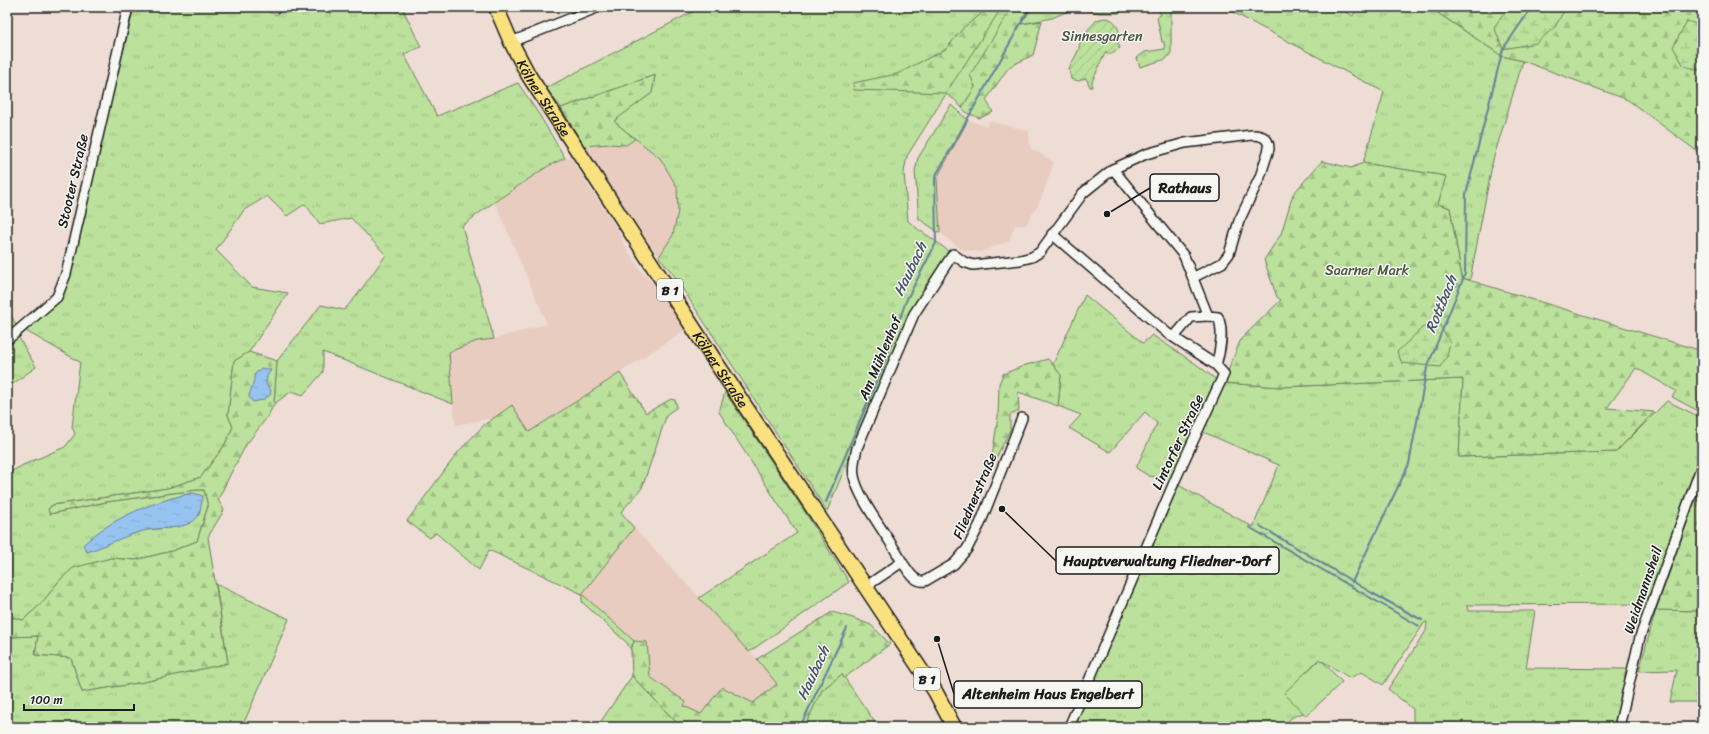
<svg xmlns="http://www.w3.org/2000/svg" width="1709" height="734" viewBox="0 0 1709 734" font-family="Sriracha,sans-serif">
  <defs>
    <pattern id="grass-tufts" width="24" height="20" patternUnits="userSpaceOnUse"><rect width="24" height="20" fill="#bbe19c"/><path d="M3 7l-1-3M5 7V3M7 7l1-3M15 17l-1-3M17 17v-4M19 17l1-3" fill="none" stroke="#a0c086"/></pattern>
    <pattern id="forest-firs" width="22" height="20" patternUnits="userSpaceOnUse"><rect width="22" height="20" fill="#bbe19c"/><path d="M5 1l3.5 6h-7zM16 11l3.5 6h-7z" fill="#a0c086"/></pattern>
    <pattern id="wetland-marsh" width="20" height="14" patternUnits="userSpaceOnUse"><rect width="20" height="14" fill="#bbe19c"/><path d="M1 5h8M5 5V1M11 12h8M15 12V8" fill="none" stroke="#a0c086"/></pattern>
    <pattern id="garden-furrows" width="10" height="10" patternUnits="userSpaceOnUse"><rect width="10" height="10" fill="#bbe19c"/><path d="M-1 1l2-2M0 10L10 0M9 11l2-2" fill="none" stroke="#a0c086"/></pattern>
    <pattern id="water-ripples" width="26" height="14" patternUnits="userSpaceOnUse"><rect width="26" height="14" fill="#97c3f1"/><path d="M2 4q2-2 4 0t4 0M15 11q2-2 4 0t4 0" fill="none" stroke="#82a7ce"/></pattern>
  </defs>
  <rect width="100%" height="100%" fill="#edddd4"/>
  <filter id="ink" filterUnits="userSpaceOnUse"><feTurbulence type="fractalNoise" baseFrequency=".025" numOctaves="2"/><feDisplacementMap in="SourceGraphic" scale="8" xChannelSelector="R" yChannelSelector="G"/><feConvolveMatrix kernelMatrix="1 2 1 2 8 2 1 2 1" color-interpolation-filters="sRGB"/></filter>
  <g filter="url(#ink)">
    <g fill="#e7ccbf">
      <polygon points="968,120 987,127 989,121 1029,131 1030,148 1054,162 1041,199 1026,225 1015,225 1009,241 980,252 961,249 940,233 937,178"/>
      <polygon points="635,139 660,158 677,187 678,211 673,235 659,257 584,146 609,144 625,145"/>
      <polygon points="570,157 619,232 623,243 641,271 659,290 685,330 529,432 512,405 493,418 456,425 453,404 449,352 477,341 494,339 547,324 495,202 548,166"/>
      <polygon points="634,528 757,659 777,684 753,703 722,687 701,714 683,706 686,702 650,677 647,642 634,641 582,594"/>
    </g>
    <g fill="url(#grass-tufts)" stroke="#6c7e5c" fill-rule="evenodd">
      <path d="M134 7H257L276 15 287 7H402L421 47 404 54 437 116 518 83 540 116 565 158 548 166 490 205 462 226 494 339 477 341 449 352 453 404 323 352V372L303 395 292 391 274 404 277 361 321 305 344 310 358 294 386 255 351 218 320 224 305 204 287 216 267 196 244 210 216 250 252 287 288 293 249 352 234 361 228 415 233 427 224 446 201 477 168 488 53 505 48 509 50 514 106 502 196 490H204L208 506 197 541 172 551 135 560 111 558 59 581 41 604 23 620 7 616V474L23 465 65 447 75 434 72 427 80 362 26 331 19 338 36 367 7 388V305L17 328 52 297 60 283 124 49ZM193 493 190 523 170 528 144 530 124 536 87 552 84 545C121 518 148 503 193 493Z"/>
      <path d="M702 7H1026L962 108 955 100 946 94 907 156 904 172 908 221C921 233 937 240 949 252L907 319 827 511 673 274 659 257 673 235 678 211 677 187 660 158 613 121 652 93 655 75 561 108 546 88Z"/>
      <polygon points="1032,7 1136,7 1118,13 1099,13 1075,8 1052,18 1021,24"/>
      <polygon points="1157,7 1166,7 1166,9 1171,10 1171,53 1166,59 1140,67 1137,58 1145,52 1165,49 1164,42 1162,42 1157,17 1161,15"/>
      <polygon points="1223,7 1337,7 1353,16 1358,7 1429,7 1502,56 1523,61 1493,160 1470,280 1462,278 1450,208 1438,204 1445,176 1363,163 1384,92"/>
      <polygon points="951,105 968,120 937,178 940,233 919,219 915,171 918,158"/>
      <polygon points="1085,295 1143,343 1152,335 1196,364 1218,381 1182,453 1172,479 1149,476 1136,468 1157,423 1145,412 1110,452 1069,428 1081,415 1058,406 1061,376 1053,364"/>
      <path d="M1463 379 1459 457 1616 452 1667 401 1702 418V450L1646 604 1467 605 1468 611H1535L1526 668 1627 669 1614 727H1413V709L1388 689 1426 631 1427 622H1425L1383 685 1362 672 1350 678 1319 659 1285 693 1304 713C1296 715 1287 718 1285 727H1074L1174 488 1180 486 1253 527 1279 465 1201 431 1223 383 1281 387Z"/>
      <polygon points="725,392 803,509 849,582 749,652 699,598 797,533 719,412"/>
      <polygon points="216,584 289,619 242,727 7,727 7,637 38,636 35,655 71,658 82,692 144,682 228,663"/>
      <polygon points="582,594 634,641 631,650 627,643 582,602"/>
      <polygon points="1656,610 1702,611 1702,702 1670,702 1677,670 1639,671"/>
      <polygon points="842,674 878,727 804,727 822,690"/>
      <polygon points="632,676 681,727 597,727"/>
    </g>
    <g fill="url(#forest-firs)" stroke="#6c7e5c">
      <polygon points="985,7 1002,7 946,93 854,90 853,83 897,74 946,49 964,27 980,15"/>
      <polygon points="1012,7 1032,7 1021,24 1042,21 1033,55 1009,67 986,100 993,112 980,118 967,113 962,108 975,87 970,75"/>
      <polygon points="1429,7 1702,7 1702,155 1628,100 1523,61 1502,56"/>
      <polygon points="655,75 652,93 614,121 635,139 626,145 609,144 584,146 561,108"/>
      <polygon points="1322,161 1351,168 1363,163 1446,176 1438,204 1450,208 1462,278 1702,351 1702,413 1672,397 1676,391 1636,368 1607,408 1654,412 1616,452 1459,457 1463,379 1281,387 1223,383 1241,339 1281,300 1277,297 1264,260 1281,234 1293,194"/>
      <polygon points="249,352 277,361 274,404 268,416 246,445 230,475 218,500 224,510 208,537 228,663 144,682 82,692 71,658 35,655 38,636 7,637 7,616 23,620 41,604 59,581 73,568 111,558 135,560 172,551 197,541 208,506 204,490 196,490 106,502 50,514 48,509 53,505 168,488 201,477 224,446 233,427 228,415 234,361"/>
      <polygon points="1048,359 1061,375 1058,406 1018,392 1019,411 1010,415 1010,430 990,470 998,417 999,384 1003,374 1026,365"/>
      <polygon points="620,373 646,413 671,399 675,400 677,407 667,414 642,488 621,512 634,528 582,594 489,550 479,570 436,533 430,538 407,521 459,451 484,425 512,405 529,432"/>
      <polygon points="1702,481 1702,611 1656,610"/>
      <polygon points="832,612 853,618 871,625 890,644 844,678 842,674 822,690 804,727 681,727 632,676 631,650 634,641 647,642 650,677 686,702 684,706 701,714 722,687 753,703 777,684 757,659"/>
    </g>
    <g fill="url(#wetland-marsh)" stroke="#6c7e5c">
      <polygon points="1509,7 1566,7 1555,27 1536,43 1503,49 1494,27"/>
      <polygon points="1687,21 1702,26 1702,71 1684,66 1673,47"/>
      <polygon points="1437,321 1450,342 1447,356 1440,367 1402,363 1397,352 1422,328"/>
    </g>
    <path fill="url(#garden-furrows)" stroke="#6c7e5c" d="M1104 18C1116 18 1117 27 1121 36L1117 40 1120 48 1108 55 1106 51 1092 82V87H1090L1086 78 1079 81 1071 79 1069 69 1078 51 1082 36 1097 20Z"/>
    <polygon fill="#bbe19c" stroke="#6c7e5c" points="1320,659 1342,682 1306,716 1284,693"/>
    <g fill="url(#water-ripples)" stroke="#66809c">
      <path d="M261 368 271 370 267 376 266 385 271 390 270 395 263 400 253 402 249 397C250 389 255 383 254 375Z"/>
      <path d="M193 493 203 496 199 515C196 518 193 522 190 523 176 530 158 527 143 531 123 536 106 546 87 552L83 545C112 517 155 501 193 493Z"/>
    </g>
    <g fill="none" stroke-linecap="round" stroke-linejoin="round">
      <g stroke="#66809c" stroke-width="2">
        <polyline points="826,502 886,358 906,301 936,243 935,177 1030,7"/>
        <polyline points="1260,526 1372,593 1422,620"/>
        <polyline points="1249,527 1419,626"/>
        <polyline points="1352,582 1409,464 1427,368 1465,274 1466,194 1503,49 1532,7"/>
        <polyline points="800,727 847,628"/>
      </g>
      <defs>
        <g id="street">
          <polyline points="511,42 599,7"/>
          <path d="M1113 169 1184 256 1208 316 1218 317C1224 331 1220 352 1216 365"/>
          <polyline points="1052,234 1167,333 1216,365 1224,374 1176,478 1069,727"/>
          <polyline points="1174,337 1191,317 1208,316"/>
          <polyline points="7,340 57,297 66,274 128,7"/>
          <path d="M902 562C908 570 914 583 925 581L954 564 967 549 980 524 1022 418"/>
          <path d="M865 587 902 562C890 539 858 499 854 476 852 466 855 458 857 448L914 314 953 254 964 262 973 265 1020 260 1032 257 1040 252 1083 193 1113 169 1146 154 1185 143 1252 135C1262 135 1269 138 1269 149L1260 177 1239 221 1229 254 1222 263 1194 277"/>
          <polyline points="1619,727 1640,637 1702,465"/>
        </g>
        <g id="primary">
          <path id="s1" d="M496 7 511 42 529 76 717 364 935 691 954 727"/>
        </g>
      </defs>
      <use href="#street" stroke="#1c1c1c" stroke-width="12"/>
      <use href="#primary" stroke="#1c1c1c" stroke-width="17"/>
      <use href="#street" stroke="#f6f6f2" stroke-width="9"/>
      <use href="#primary" stroke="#fae180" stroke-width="14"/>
    </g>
  </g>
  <g text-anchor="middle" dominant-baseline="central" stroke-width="3" stroke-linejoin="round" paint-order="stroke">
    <g fill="#f6f6f2" stroke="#5d5d5c" stroke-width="1">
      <rect x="657" y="279" width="26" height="22" rx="3"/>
      <rect x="914" y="668" width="26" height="22" rx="3"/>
    </g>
    <g font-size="13" font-weight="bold" fill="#1c1c1c">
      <text x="670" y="290">B 1</text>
      <text x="927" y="679">B 1</text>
    </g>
    <g font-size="14" fill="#4c5742" stroke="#f6f6f2">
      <text x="1102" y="36">Sinnesgarten</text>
      <text x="1367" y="270">Saarner Mark</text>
    </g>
    <g font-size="14" fill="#1c1c1c" stroke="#f6f6f2">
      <text stroke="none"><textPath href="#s1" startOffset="103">Kölner Straße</textPath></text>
      <text transform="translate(73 181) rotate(-77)">Stooter Straße</text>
      <text transform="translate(880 358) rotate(-67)">Am Mühlenhof</text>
      <text stroke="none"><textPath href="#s1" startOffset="427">Kölner Straße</textPath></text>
      <text transform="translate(1178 442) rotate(-65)">Lintorfer Straße</text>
      <text transform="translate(975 496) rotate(-67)">Fliednerstraße</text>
      <text transform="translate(1643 590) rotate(-71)">Weidmannsheil</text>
    </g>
    <g font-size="15" font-style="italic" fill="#475667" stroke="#f6f6f2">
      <text transform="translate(910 269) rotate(-64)">Haubach</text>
      <text transform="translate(1441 304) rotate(-68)">Rottbach</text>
      <text transform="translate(813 673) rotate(-65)">Haubach</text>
    </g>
  </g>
  <path fill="none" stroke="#1c1c1c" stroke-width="1.5" d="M1107 214L1150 188M1002 509L1056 561M937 639L954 694"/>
  <g fill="#1c1c1c" stroke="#f6f6f2" stroke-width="1.5">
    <circle cx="1107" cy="214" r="4"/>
    <circle cx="1002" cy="509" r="4"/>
    <circle cx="937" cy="639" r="4"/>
  </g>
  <g fill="#f6f6f2" stroke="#1c1c1c" stroke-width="1.5">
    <rect x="1150" y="174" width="69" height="27" rx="4"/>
    <rect x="1056" y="547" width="223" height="27" rx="4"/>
    <rect x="954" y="681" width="188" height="27" rx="4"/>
  </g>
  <g font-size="15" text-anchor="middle" font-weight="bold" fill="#1c1c1c">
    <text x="1185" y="193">Rathaus</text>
    <text x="1167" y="566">Hauptverwaltung Fliedner-Dorf</text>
    <text x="1048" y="699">Altenheim Haus Engelbert</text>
  </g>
  <rect width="1709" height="734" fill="none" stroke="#f6f6f2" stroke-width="24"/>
  <rect x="12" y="12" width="1685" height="710" fill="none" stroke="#1c1c1c" stroke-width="1.5" filter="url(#ink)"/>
  <path d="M24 704v6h110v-6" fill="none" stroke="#1c1c1c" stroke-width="2"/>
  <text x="30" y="704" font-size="12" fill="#1c1c1c" stroke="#f6f6f2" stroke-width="3" paint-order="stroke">100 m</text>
</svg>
